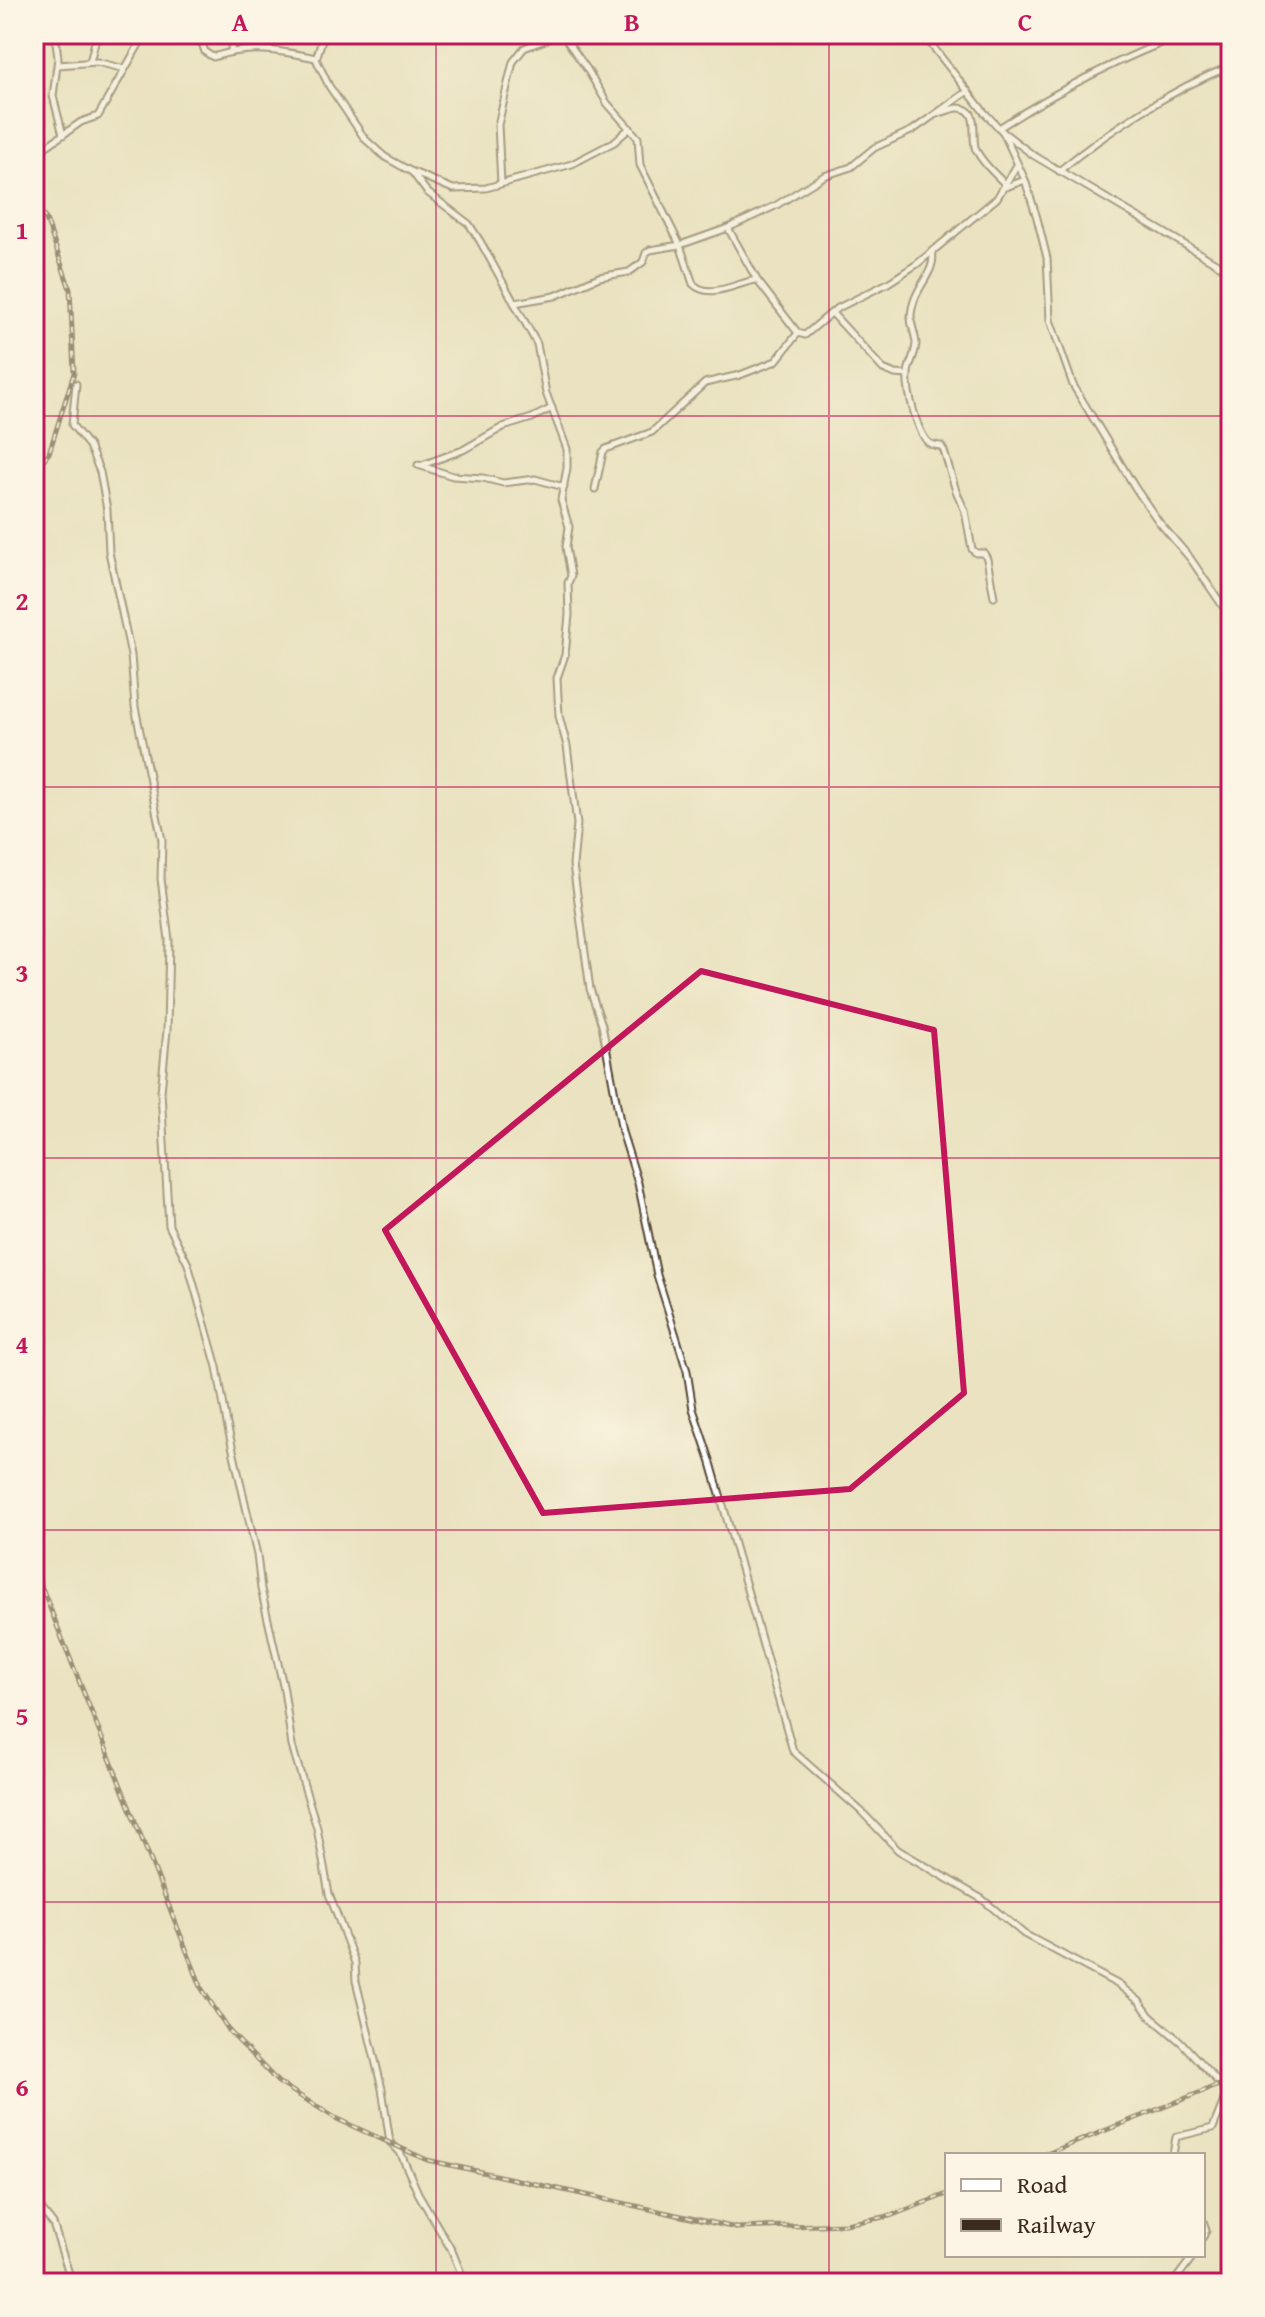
<svg xmlns="http://www.w3.org/2000/svg" width="1265" height="2317" viewBox="0 0 1265 2317" font-family="'Gentium Book Plus',serif">
  <rect width="100%" height="100%" fill="#fcf5e5"/>
  <filter id="ink" filterUnits="userSpaceOnUse"><feTurbulence type="fractalNoise" baseFrequency=".0125" numOctaves="2"/><feDisplacementMap in="SourceGraphic" scale="16" xChannelSelector="R" yChannelSelector="G"/><feConvolveMatrix kernelMatrix="1 2 1 2 8 2 1 2 1" color-interpolation-filters="sRGB"/></filter>
  <filter id="wash" filterUnits="userSpaceOnUse"><feTurbulence type="fractalNoise" baseFrequency=".006" numOctaves="4" result="noise"/><feDisplacementMap in="SourceGraphic" scale="32" xChannelSelector="R" yChannelSelector="G"/><feGaussianBlur stdDeviation="1.8" result="paint"/><feColorMatrix in="noise" values="0 0 0 0 0 0 0 0 0 0 0 0 0 0 0 0 0 1.4 0 .05"/><feComposite in="paint" operator="in"/></filter>
  <g filter="url(#wash)">
    <rect width="100%" height="100%" fill="#eae2c0"/>
  </g>
  <g filter="url(#ink)">
    <g fill="none" stroke-linecap="round" stroke-linejoin="round">
      <defs>
        <g id="minor">
          <polyline points="55,34 58,58 53,96 63,135"/>
          <path d="M199 34 205 52 213 57C251 45 277 50 316 58"/>
          <polyline points="324,34 316,59 329,86 365,139 385,157 412,172 427,192 469,224 480,241 537,344 546,393 567,449 567,468 561,500 569,527 566,547 571,576 568,583 569,615 565,655 557,678 559,716 567,746 577,824 573,865 590,989 602,1025 622,1132 638,1183 657,1275 687,1371 693,1409 711,1463 793,1751 861,1811 898,1850 982,1899 1024,1934 1119,1985 1139,2001 1150,2016 1181,2042 1231,2096"/>
          <path d="M562 34 587 69 607 103 638 138 640 165 680 245 693 284C710 300 736 283 756 280"/>
          <polyline points="734,34 738,34"/>
          <polyline points="788,34 789,36"/>
          <polyline points="923,34 984,112 1003,132 1033,155 1231,272"/>
          <polyline points="231,51 232,34"/>
          <polyline points="90,62 97,34"/>
          <polyline points="58,65 97,62 125,69"/>
          <path d="M939 113C945 112 952 108 958 108 982 108 970 137 976 150 983 164 996 175 1006 185"/>
          <path d="M999 128C1060 89 1117 59 1185 34"/>
          <polyline points="1003,132 1025,180 1037,218 1047,258 1050,320 1073,385 1136,489 1159,522 1190,558 1231,618"/>
          <polyline points="34,155 81,122 98,116 145,34"/>
          <path d="M1059 171C1109 130 1172 89 1231 66"/>
          <polyline points="413,172 453,189 486,188 572,164 614,142 630,128"/>
          <polyline points="501,183 498,125 513,62 524,48 561,34"/>
          <polyline points="1006,187 1025,180"/>
          <polyline points="728,228 757,280 798,333 805,335 836,309 888,283 917,264 997,198 1017,165"/>
          <path d="M932 251C937 269 919 284 914 301 907 324 914 325 916 343 916 354 909 363 908 373 906 388 917 433 929 443 932 445 939 446 941 446L944 451 956 491 965 511 972 549 976 553H984L987 559 994 597"/>
          <polyline points="514,303 555,296 599,277 629,272 643,262 646,253 650,250 680,245 728,228 775,206 824,176 851,167 874,148 913,130 968,91"/>
          <polyline points="832,313 883,369 895,374 908,375"/>
          <polyline points="76,384 72,425 89,446 100,472 107,510 109,552 131,655 135,707 162,840 161,879 169,940 167,1030 161,1092 169,1226 188,1264 217,1367 227,1424 257,1555 261,1589 284,1690 292,1746 317,1828 329,1894 355,1963 356,1981 382,2089 390,2142 400,2152 418,2193 452,2251 465,2283"/>
          <polyline points="418,465 453,476 483,478 503,483 535,479 564,487"/>
          <polyline points="422,465 463,450 503,427 532,418 552,408"/>
          <polyline points="595,489 603,452 606,449 652,432 705,383 740,375 776,361 798,333"/>
          <polyline points="1173,2155 1176,2137 1213,2128 1227,2093"/>
          <polyline points="34,2200 53,2224 72,2283"/>
          <polyline points="1203,2221 1206,2230 1203,2237"/>
          <polyline points="1173,2283 1194,2255"/>
        </g>
      </defs>
      <use href="#minor" stroke="#554636" stroke-width="9"/>
      <use href="#minor" stroke="#fff" stroke-width="5"/>
      <defs>
        <g id="rail">
          <polyline points="34,204 46,219 70,289 74,373 49,453 34,471"/>
          <polyline points="34,1568 202,1989 230,2032 278,2082 335,2118 427,2160 736,2228 845,2224 890,2216 947,2194"/>
          <polyline points="1044,2155 1231,2080"/>
        </g>
      </defs>
      <use href="#rail" stroke="#3b2a1e" stroke-width="5"/>
      <use href="#rail" stroke="#fcf5e5" stroke-width="2" stroke-dasharray="6" stroke-linecap="butt"/>
    </g>
  </g>
  <path d="M0 0H1265V2317H0ZM701 971 934 1030 964 1393 850 1489 543 1513 385 1230Z" fill="#eae2c0" fill-opacity=".55" fill-rule="evenodd"/>
  <path fill="none" stroke="#c2185b" stroke-width="6" stroke-linejoin="round" d="M701 971 934 1030 964 1393 850 1489 543 1513 385 1230Z"/>
  <path fill="none" stroke="#c2185b" stroke-width="2" stroke-opacity="0.55" d="M436 34V2283M829 34V2283M34 416H1231M34 787H1231M34 1158H1231M34 1530H1231M34 1902H1231"/>
  <rect width="1265" height="2317" fill="none" stroke="#fcf5e5" stroke-width="88"/>
  <rect x="945" y="2153" width="260" height="104" fill="#fcf5e5" stroke="#afa495" stroke-width="2"/>
  <rect x="961" y="2179" width="40" height="12" fill="#ffffff" stroke="#afa495" stroke-width="2"/>
  <text x="1017" y="2193" font-size="24" fill="#3b2a1e">Road</text>
  <rect x="961" y="2219" width="40" height="12" fill="#3b2a1e" stroke="#afa495" stroke-width="2"/>
  <text x="1017" y="2233" font-size="24" fill="#3b2a1e">Railway</text>
  <rect x="44" y="44" width="1177" height="2229" fill="none" stroke="#c2185b" stroke-width="3"/>
  <g font-size="26" text-anchor="middle" font-weight="bold" fill="#c2185b">
    <text x="240" y="31">A</text>
    <text x="632" y="31">B</text>
    <text x="1025" y="31">C</text>
    <text x="22" y="239">1</text>
    <text x="22" y="610">2</text>
    <text x="22" y="982">3</text>
    <text x="22" y="1353">4</text>
    <text x="22" y="1725">5</text>
    <text x="22" y="2096">6</text>
  </g>
</svg>
